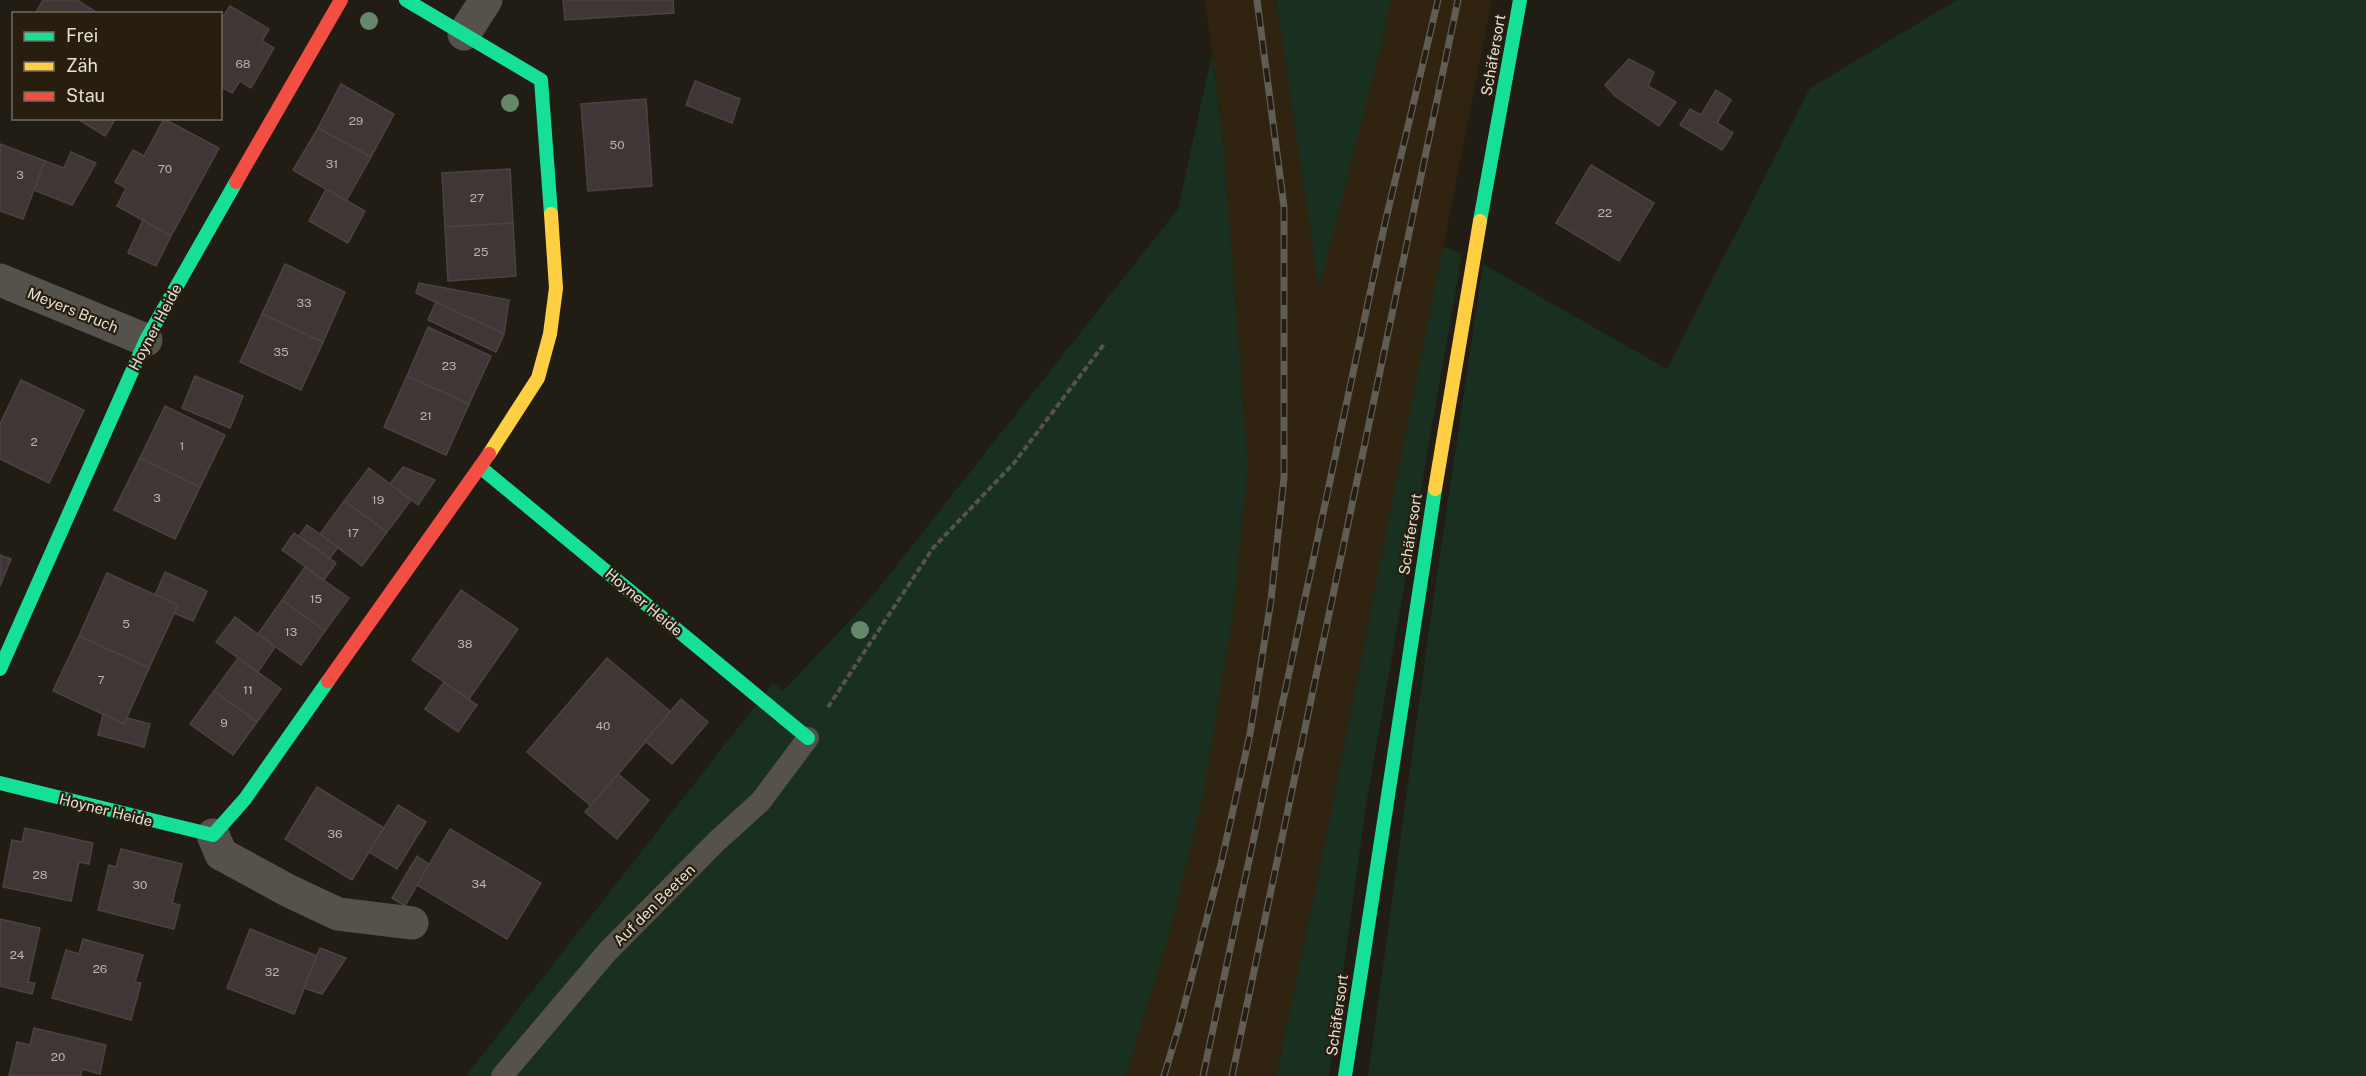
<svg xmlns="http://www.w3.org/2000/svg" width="2366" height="1076" viewBox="0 0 2366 1076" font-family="'Public Sans',sans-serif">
  <rect width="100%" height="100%" fill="#211d15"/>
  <polygon fill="#302411" points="1205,0 1276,0 1319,287 1381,46 1391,0 1492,0 1318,878 1276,1076 1126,1076 1169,935 1205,782 1233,614 1248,466 1223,138"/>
  <g fill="#192f1f">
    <polygon points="1276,0 1391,0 1381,46 1319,289"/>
    <polygon points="1957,0 2366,0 2366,1076 1368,1076 1431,616 1483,264 1667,369 1810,88"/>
    <polygon points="1212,54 1223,138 1248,466 1233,614 1203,796 1169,935 1126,1076 466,1076 773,683 783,691 870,599 1178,209"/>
    <polygon points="1443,246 1462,254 1366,805 1329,1076 1276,1076 1318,878"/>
  </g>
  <g fill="#3f3635" stroke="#494441" stroke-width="1.5">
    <polygon points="43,0 77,0 99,14 35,14"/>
    <polygon points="563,0 673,0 674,13 565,20"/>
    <polygon points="230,6 269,29 262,41 274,48 251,88 240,81 232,93 220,86 220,21"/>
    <polygon points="1629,59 1654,72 1648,86 1676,102 1659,126 1615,96 1605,85"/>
    <polygon points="695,81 740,99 732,123 686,105"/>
    <polygon points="341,84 394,114 371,157 318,128"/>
    <polygon points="1716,90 1731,100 1717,123 1733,133 1722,150 1680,125 1690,109 1701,115"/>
    <polygon points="646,99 652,186 588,191 581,104"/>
    <polygon points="76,118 116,118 105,136"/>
    <polygon points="164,119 219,148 171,236 117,206 126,188 115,182 133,150 144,156"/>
    <polygon points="318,128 371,157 346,201 293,170"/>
    <polygon points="0,144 45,161 23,219 0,211"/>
    <polygon points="71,152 96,163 72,205 34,190 45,161 64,168"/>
    <polygon points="1591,165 1654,203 1619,261 1556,223"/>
    <polygon points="510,169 513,223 445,227 442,173"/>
    <polygon points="326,189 365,211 348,243 309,221"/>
    <polygon points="143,220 171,236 156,266 128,253"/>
    <polygon points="513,223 516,276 448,281 445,227"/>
    <polygon points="285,264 345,292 323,342 262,314"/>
    <polygon points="419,283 509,300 504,334 416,293"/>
    <polygon points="436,302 504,334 496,352 428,320"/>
    <polygon points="262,314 323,342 301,390 240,362"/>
    <polygon points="428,327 491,356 469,404 407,376"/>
    <polygon points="195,376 243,396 230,428 182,408"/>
    <polygon points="407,376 469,404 446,455 384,427"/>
    <polygon points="21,380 84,410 49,483 0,459 0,424"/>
    <polygon points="165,406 225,435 200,487 140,458"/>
    <polygon points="140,458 200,487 175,539 114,510"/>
    <polygon points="403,467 435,480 418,505 390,484"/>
    <polygon points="369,468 411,500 387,532 344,501"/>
    <polygon points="344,501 387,532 362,566 320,534"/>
    <polygon points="307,525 338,547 330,558 299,536"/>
    <polygon points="294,533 336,563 324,580 282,550"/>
    <polygon points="0,555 11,559 0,586"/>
    <polygon points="305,567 349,598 325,631 282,600"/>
    <polygon points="165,572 207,591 193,621 174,613 178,605 155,595"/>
    <polygon points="107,573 178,605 149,668 79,636"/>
    <polygon points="461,590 518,629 469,699 412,660"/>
    <polygon points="282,600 325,631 301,665 258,634"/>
    <polygon points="235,617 275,647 258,672 216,642"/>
    <polygon points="79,636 149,668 124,724 53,691"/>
    <polygon points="238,658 281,689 257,722 214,691"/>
    <polygon points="607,658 671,712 591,806 527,752"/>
    <polygon points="444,682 477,705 458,732 425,709"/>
    <polygon points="214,691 257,722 233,755 190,724"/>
    <polygon points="681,699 708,722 672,764 645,741"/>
    <polygon points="103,714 124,724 127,718 150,724 144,747 98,735"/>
    <polygon points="618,774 649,800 617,839 585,812"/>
    <polygon points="317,787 384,828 352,880 285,839"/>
    <polygon points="398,805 426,822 397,869 369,852"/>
    <polygon points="25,828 93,843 89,864 79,862 71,901 3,887 12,840 22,842"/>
    <polygon points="450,829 541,883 507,939 417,885"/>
    <polygon points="121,849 182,864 172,903 180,905 174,929 98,910 109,865 116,867"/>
    <polygon points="417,856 429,864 405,906 392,898"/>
    <polygon points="0,919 40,928 28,982 35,983 32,994 0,986"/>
    <polygon points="250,929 317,956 294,1014 227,988"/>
    <polygon points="83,939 143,955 135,982 141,983 131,1020 52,998 66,950 79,954"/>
    <polygon points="320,948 346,958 322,994 304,988"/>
    <polygon points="34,1028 106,1045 100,1074 82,1069 81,1076 9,1076 17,1042 30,1045"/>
  </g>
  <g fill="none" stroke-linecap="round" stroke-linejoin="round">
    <polyline stroke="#56534c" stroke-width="4" stroke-dasharray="6 3" stroke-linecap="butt" points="828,707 933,548 1014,463 1105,343"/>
    <polyline stroke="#55514b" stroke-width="22" points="502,1076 608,951 717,841 761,801 808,738"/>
    <g stroke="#55514b" stroke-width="33">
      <polyline points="464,34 486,0"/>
      <polyline points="0,280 146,340"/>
      <polyline points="213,835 221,854 289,891 338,914 412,923"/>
    </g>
    <g stroke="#16e098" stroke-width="14">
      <polyline points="406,0 541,80 551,214"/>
      <polyline points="1480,221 1520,0"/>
      <polyline points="480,467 808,738"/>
      <polyline points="0,669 146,340 236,182"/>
      <polyline points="0,783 213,835 245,799 328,681"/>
      <polyline points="1345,1076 1435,489"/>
    </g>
    <g stroke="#ffcf43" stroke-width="14">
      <polyline points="489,454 538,378 550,334 556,288 551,214"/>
      <polyline points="1435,489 1480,221"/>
    </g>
    <g stroke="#f24e42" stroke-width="14">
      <polyline points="236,182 341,0"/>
      <polyline points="328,681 489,454"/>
    </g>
    <defs>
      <g id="rail">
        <polyline points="1164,1076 1179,1026 1221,864 1250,734 1271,600 1284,478 1284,207 1257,0"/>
        <polyline points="1203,1076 1385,223 1438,0"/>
        <polyline points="1232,1076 1458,0"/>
      </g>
    </defs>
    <use href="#rail" stroke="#605d57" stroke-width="7"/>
    <use href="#rail" stroke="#271e0f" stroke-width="4.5" stroke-dasharray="14" stroke-linecap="butt"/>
  </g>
  <g fill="#66876b">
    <circle cx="369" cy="21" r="9"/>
    <circle cx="510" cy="103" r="9"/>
    <circle cx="860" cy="630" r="9"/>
  </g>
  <g text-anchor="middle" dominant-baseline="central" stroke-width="4.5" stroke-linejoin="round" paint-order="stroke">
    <g font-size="12" fill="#bbb4ad">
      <text x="243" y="64">68</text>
      <text x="356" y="121">29</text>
      <text x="617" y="145">50</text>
      <text x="332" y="164">31</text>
      <text x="165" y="169">70</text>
      <text x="20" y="175">3</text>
      <text x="477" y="198">27</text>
      <text x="1605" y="213">22</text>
      <text x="481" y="252">25</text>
      <text x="304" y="303">33</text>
      <text x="281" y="352">35</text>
      <text x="449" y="366">23</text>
      <text x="426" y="416">21</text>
      <text x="34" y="442">2</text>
      <text x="182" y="446">1</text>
      <text x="157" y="498">3</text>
      <text x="378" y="500">19</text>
      <text x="353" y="533">17</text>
      <text x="316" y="599">15</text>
      <text x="126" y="624">5</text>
      <text x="291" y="632">13</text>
      <text x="465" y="644">38</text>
      <text x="101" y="680">7</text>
      <text x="248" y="690">11</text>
      <text x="224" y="723">9</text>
      <text x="603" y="726">40</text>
      <text x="335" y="834">36</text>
      <text x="40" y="875">28</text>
      <text x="479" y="884">34</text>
      <text x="140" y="885">30</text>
      <text x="17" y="955">24</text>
      <text x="100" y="969">26</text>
      <text x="272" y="972">32</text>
      <text x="58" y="1057">20</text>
    </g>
    <g font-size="15" fill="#e4ded5" stroke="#271e0f">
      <text transform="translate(1493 55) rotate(-80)">Schäfersort</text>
      <text transform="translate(73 310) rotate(22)">Meyers Bruch</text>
      <text transform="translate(155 327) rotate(-62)">Hoyner Heide</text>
      <text transform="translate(1410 534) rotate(-81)">Schäfersort</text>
      <text transform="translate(644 602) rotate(40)">Hoyner Heide</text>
      <text transform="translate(106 810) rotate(14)">Hoyner Heide</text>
      <text transform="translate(654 905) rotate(-45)">Auf den Beeten</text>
      <text transform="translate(1337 1015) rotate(-82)">Schäfersort</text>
    </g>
  </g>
  <rect x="12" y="12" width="210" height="108" fill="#271e0f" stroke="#736b5e" stroke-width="1.5"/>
  <rect x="24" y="32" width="30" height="9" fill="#16e098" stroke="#736b5e" stroke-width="1.5"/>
  <text x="66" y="42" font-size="18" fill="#e4ded5">Frei</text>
  <rect x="24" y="62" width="30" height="9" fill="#ffcf43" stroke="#736b5e" stroke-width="1.5"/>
  <text x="66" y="72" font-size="18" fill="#e4ded5">Zäh</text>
  <rect x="24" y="92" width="30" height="9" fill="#f24e42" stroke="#736b5e" stroke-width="1.5"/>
  <text x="66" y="102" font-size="18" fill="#e4ded5">Stau</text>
</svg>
